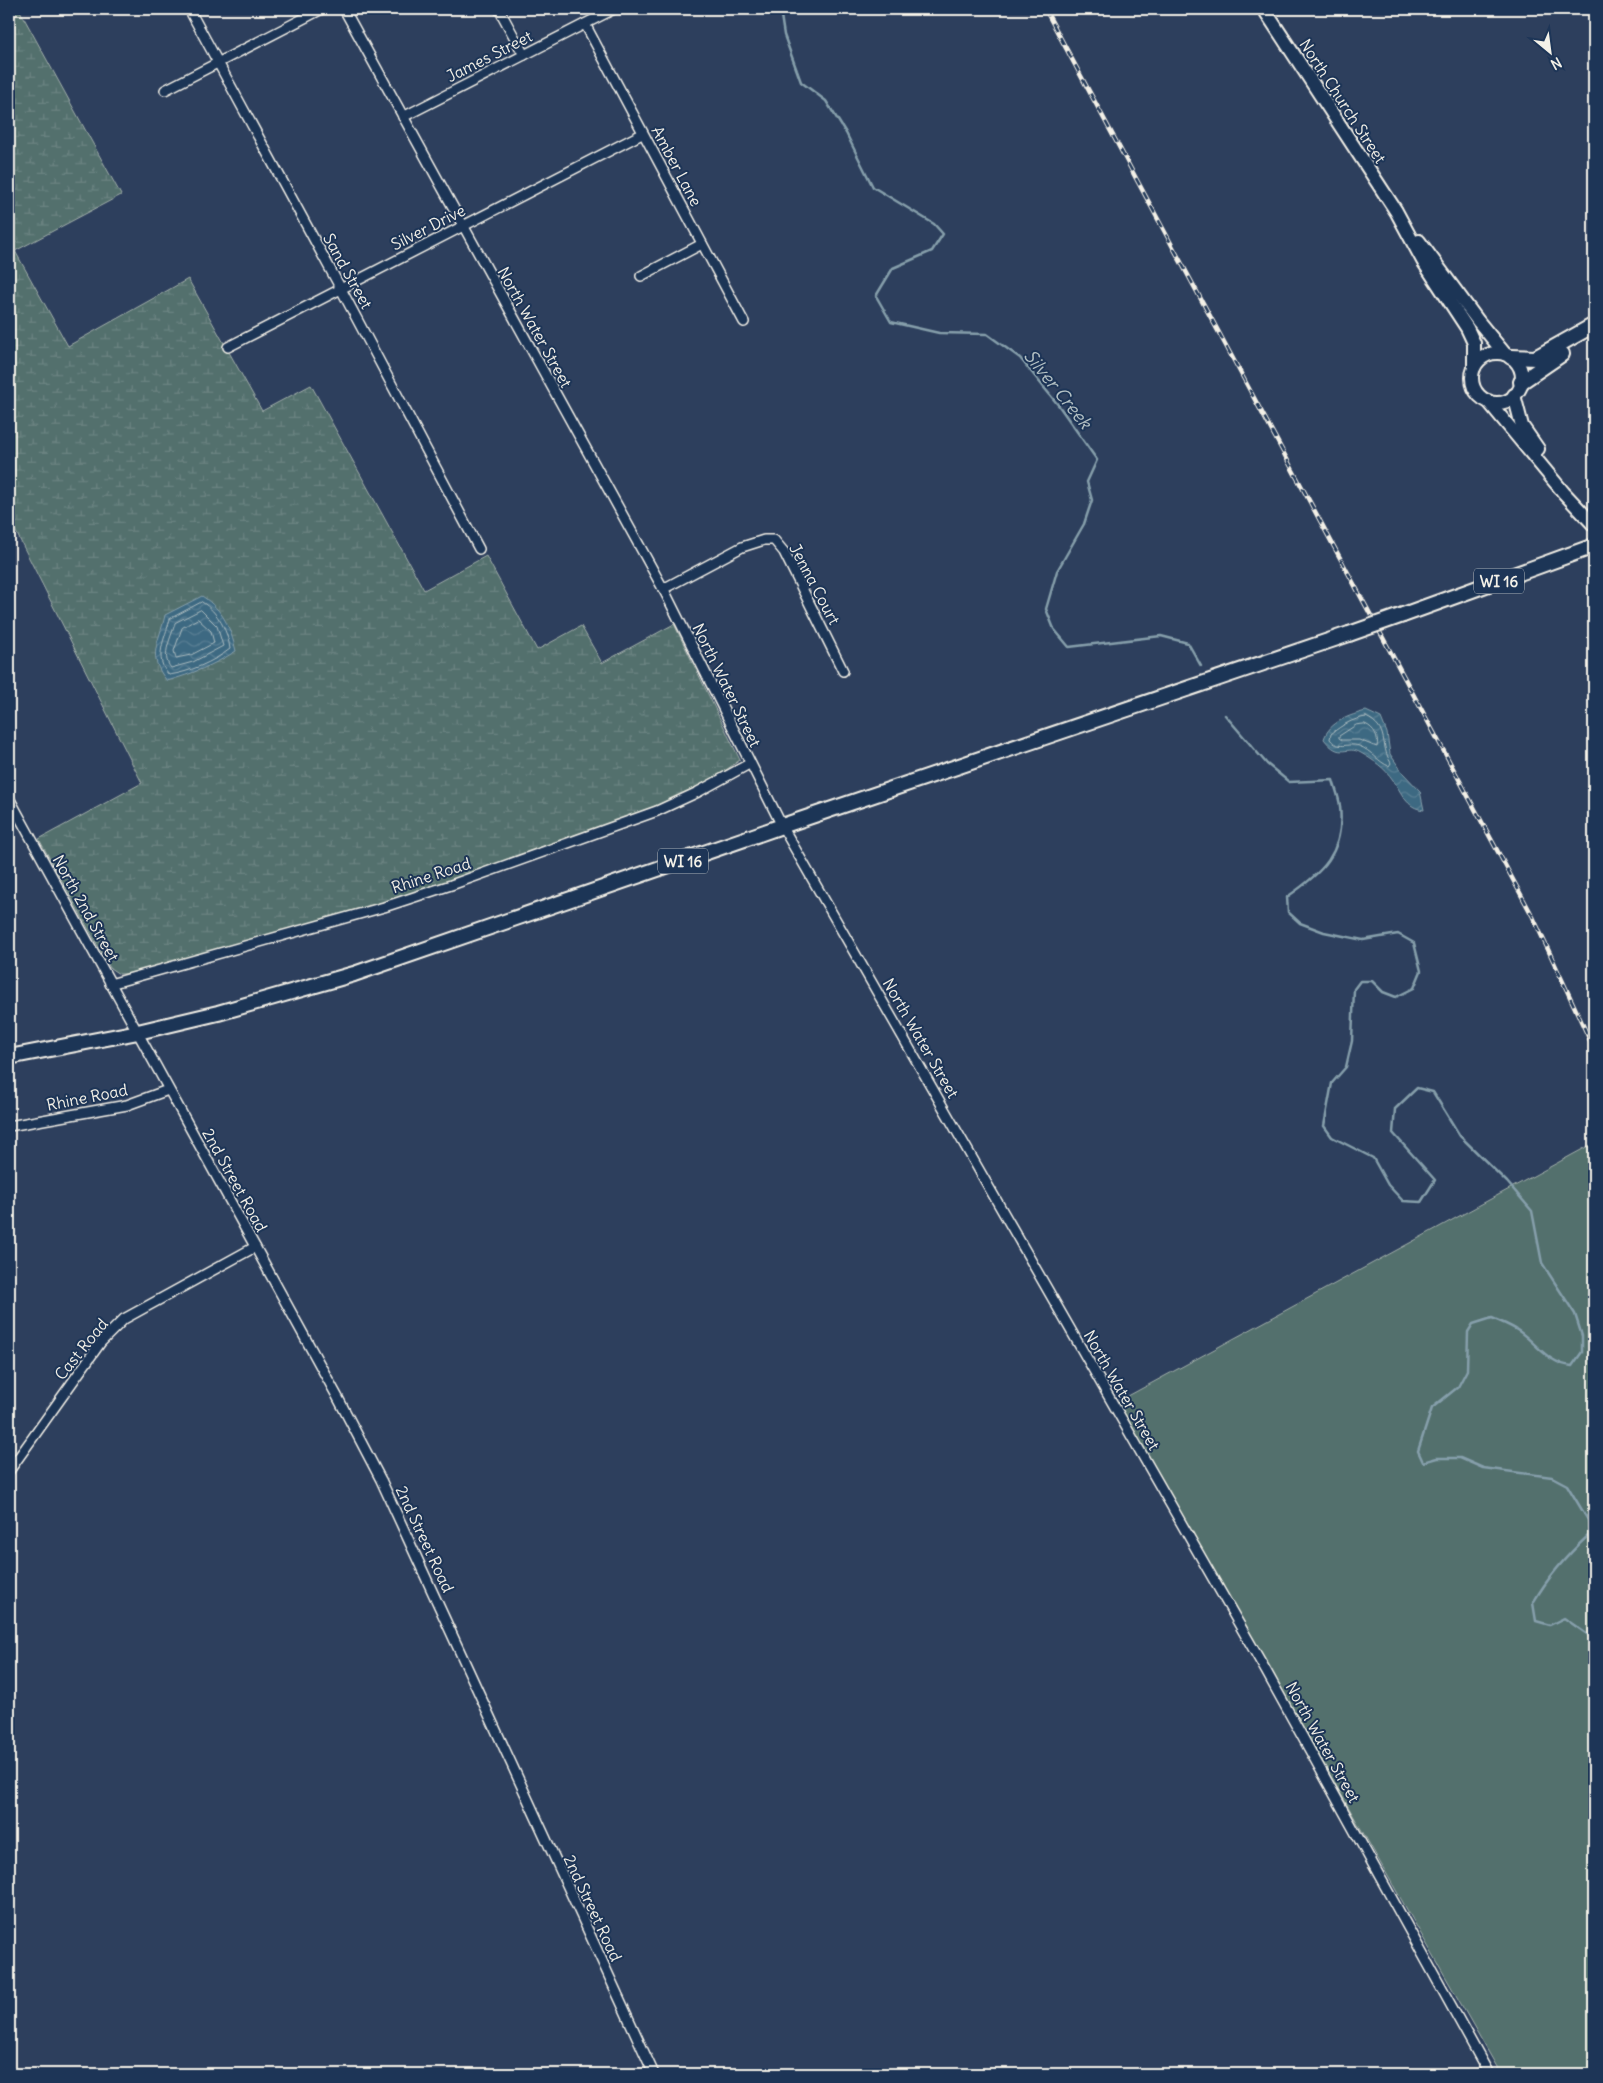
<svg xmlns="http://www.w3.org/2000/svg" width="1603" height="2083" viewBox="0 0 1603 2083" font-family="Delius,sans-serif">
  <defs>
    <pattern id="wetland-marsh" width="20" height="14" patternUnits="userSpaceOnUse" patternTransform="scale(1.25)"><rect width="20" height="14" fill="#526f6d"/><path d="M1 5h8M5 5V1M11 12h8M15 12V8" fill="none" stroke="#6c8482"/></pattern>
    <pattern id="water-waves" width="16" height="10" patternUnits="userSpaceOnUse" patternTransform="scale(1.25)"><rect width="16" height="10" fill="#3d6982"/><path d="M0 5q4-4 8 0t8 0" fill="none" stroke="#5a7f94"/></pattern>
  </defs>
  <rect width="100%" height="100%" fill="#2d3f5d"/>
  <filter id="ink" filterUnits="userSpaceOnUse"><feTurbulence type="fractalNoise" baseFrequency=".02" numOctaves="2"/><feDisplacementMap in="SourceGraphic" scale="10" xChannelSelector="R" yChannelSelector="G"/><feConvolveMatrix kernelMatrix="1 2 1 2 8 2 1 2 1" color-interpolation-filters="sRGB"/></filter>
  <g filter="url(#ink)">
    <polygon fill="#526f6d" stroke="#a3b0aa" points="1594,1143 1594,2074 1501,2074 1117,1402"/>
    <polygon fill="url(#wetland-marsh)" stroke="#a3b0aa" points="9,9 19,9 121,195 15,251 68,346 188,279 262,411 311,385 424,590 486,556 537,650 581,626 602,663 674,624 740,760 709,782 661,807 495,866 361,911 139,973 119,974 110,968 39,839 142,783 9,518"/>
    <g fill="url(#water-waves)" stroke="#869fab">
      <path d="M202 596C224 611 230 627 236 651 214 665 192 674 167 681 146 655 159 644 165 615Z"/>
      <path d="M1366 711 1381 718 1387 733 1390 754 1403 773 1420 791 1424 810C1406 808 1402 793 1393 780 1385 768 1373 760 1361 753 1346 744 1341 761 1324 739 1329 722 1350 715 1366 711Z"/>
    </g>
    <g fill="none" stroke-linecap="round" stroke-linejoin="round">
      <g stroke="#abbbbf" stroke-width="1">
        <path d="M202 602C218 612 228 631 230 649 213 662 190 672 169 675 153 658 165 639 170 619Z"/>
        <path d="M201 610 217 626 223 646 193 662 171 668C160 655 172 637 175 623Z"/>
        <polygon points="198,619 211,631 214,643 191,655 176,658 174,651 182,628"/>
        <path d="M1366 717C1390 728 1379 744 1391 763L1389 766C1379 763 1371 750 1359 746 1347 742 1339 751 1330 739L1331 734C1342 725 1352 719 1366 717Z"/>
        <path d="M1365 724C1375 728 1379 738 1377 747L1359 740H1342L1339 738V736L1356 725Z"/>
      </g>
      <g stroke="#869fab" stroke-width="2.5">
        <polyline points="780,9 784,35 801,82 826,101 846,133 873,187 934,224 943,234 932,251 893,268 876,296 891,322 939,333 987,334 1020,358 1059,406 1097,460 1087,482 1092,500 1084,524 1057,571 1046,609 1054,629 1069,647 1161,636 1188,643 1201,666"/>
        <path d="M1225 715 1267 764 1289 782 1333 780C1335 788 1339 797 1340 806 1345 853 1322 873 1287 897L1288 912 1300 923 1324 932 1363 940 1398 934 1414 943 1421 971 1414 988 1396 997 1383 992 1372 981H1360L1354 989 1352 1041 1346 1067 1332 1083 1324 1126 1332 1137 1373 1158 1388 1185 1403 1201 1421 1202 1435 1180 1393 1133 1395 1109 1417 1088 1433 1092 1460 1136 1507 1182 1532 1211 1542 1263 1575 1314 1582 1336V1352L1572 1366C1549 1364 1538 1345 1520 1332 1512 1326 1501 1322 1492 1318L1473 1324 1468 1332 1467 1370 1458 1387 1432 1408 1418 1451 1423 1462 1437 1458H1460L1483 1468 1552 1477 1567 1485 1588 1520 1589 1535C1566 1556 1548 1577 1533 1603L1536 1621 1550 1625 1564 1618 1594 1639"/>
      </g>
      <defs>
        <g id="minor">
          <polyline points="189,9 341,289 479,549"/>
          <polyline points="344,9 666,594 782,826 1266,1671 1489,2074"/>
          <polyline points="499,9 524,55"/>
          <polyline points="585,24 744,322"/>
          <polyline points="165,90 322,9"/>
          <polyline points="403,117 614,9"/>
          <polyline points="641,276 702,244"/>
          <polyline points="228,347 642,134"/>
          <polyline points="663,589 742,547 764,540 774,540 784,552 843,671"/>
          <polyline points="9,798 337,1396 381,1480 654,2074"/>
          <polyline points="110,984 384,907 451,885 657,811 698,792 749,764"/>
          <polyline points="9,1126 127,1105 168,1090"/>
          <polyline points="9,1471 101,1342 124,1319 255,1247"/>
        </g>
        <g id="secondary">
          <polyline points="1264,9 1396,211 1423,261 1467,328 1474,343 1474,368"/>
          <polyline points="1419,241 1478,321 1505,354"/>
          <circle cx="1497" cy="378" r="25"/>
          <polyline points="1514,395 1522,426 1538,449"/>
          <polyline points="1488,401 1564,493 1594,525"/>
        </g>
        <g id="trunk">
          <polyline points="1511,357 1535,358 1594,325"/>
          <polyline points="1521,382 1562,354"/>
          <polyline points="1403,615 1594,546"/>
          <polyline points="9,1057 138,1032 218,1013 354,974 782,826 1349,634"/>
        </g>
      </defs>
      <use href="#minor" stroke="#f4f1e8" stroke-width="12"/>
      <use href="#secondary" stroke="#f4f1e8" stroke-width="16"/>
      <use href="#trunk" stroke="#f4f1e8" stroke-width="18"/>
      <use href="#minor" stroke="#1d3557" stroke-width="9"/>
      <use href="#secondary" stroke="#1d3557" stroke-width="12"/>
      <use href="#trunk" stroke="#1d3557" stroke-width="14"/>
      <defs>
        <polyline id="rail" points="1045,9 1533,917 1594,1049"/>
      </defs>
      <use href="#rail" stroke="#f4f1e8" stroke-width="4.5"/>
      <use href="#rail" stroke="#1d3557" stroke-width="2.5" stroke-dasharray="8" stroke-linecap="butt"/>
      <defs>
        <polyline id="trunk-bridge" points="1349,634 1403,615"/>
      </defs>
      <use href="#trunk-bridge" stroke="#f4f1e8" stroke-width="18" stroke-linecap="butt"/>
      <use href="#trunk-bridge" stroke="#1d3557" stroke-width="14"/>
    </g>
  </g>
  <g text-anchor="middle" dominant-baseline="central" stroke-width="4" stroke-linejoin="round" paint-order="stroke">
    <g fill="#1d3557" stroke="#b4b9bc" stroke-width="1">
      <rect x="1474" y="568.5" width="50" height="25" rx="4"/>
      <rect x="658" y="848.5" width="50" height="25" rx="4"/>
    </g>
    <g font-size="15" font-weight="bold" fill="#f4f1e8">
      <text x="1499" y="581">WI 16</text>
      <text x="683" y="861">WI 16</text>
    </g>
    <g font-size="16" fill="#f4f1e8" stroke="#1d3557">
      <text transform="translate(489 56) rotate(-27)">James Street</text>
      <text transform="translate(1343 101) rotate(57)">North Church Street</text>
      <text transform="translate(677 166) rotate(62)">Amber Lane</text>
      <text transform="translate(428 227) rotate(-27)">Silver Drive</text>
      <text transform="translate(348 271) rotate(61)">Sand Street</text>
      <text transform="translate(535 327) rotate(61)">North Water Street</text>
      <text transform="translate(815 584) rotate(62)">Jenna Court</text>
      <text transform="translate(727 685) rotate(64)">North Water Street</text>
      <text transform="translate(431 875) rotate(-18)">Rhine Road</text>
      <text transform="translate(86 908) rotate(61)">North 2nd Street</text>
      <text transform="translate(921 1038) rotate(60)">North Water Street</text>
      <text transform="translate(87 1097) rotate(-11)">Rhine Road</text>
      <text transform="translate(235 1180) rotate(61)">2nd Street Road</text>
      <text transform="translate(81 1349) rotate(-51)">Cast Road</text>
      <text transform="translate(1122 1390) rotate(60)">North Water Street</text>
      <text transform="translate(425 1539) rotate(65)">2nd Street Road</text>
      <text transform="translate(1323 1742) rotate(61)">North Water Street</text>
      <text transform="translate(593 1908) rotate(65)">2nd Street Road</text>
    </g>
    <g font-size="18" font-style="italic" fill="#b4c1c4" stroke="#1d3557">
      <text transform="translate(1058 389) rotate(51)">Silver Creek</text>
    </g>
  </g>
  <rect width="1603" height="2083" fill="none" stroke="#1d3557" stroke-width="30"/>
  <rect x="15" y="15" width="1573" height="2053" fill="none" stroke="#f4f1e8" stroke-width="2" filter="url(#ink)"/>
  <g transform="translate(1550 52) rotate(151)" stroke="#1d3557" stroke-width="4" paint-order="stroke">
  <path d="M0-4L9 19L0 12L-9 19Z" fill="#f4f1e8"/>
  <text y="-8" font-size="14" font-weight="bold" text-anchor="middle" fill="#f4f1e8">N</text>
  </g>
</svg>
